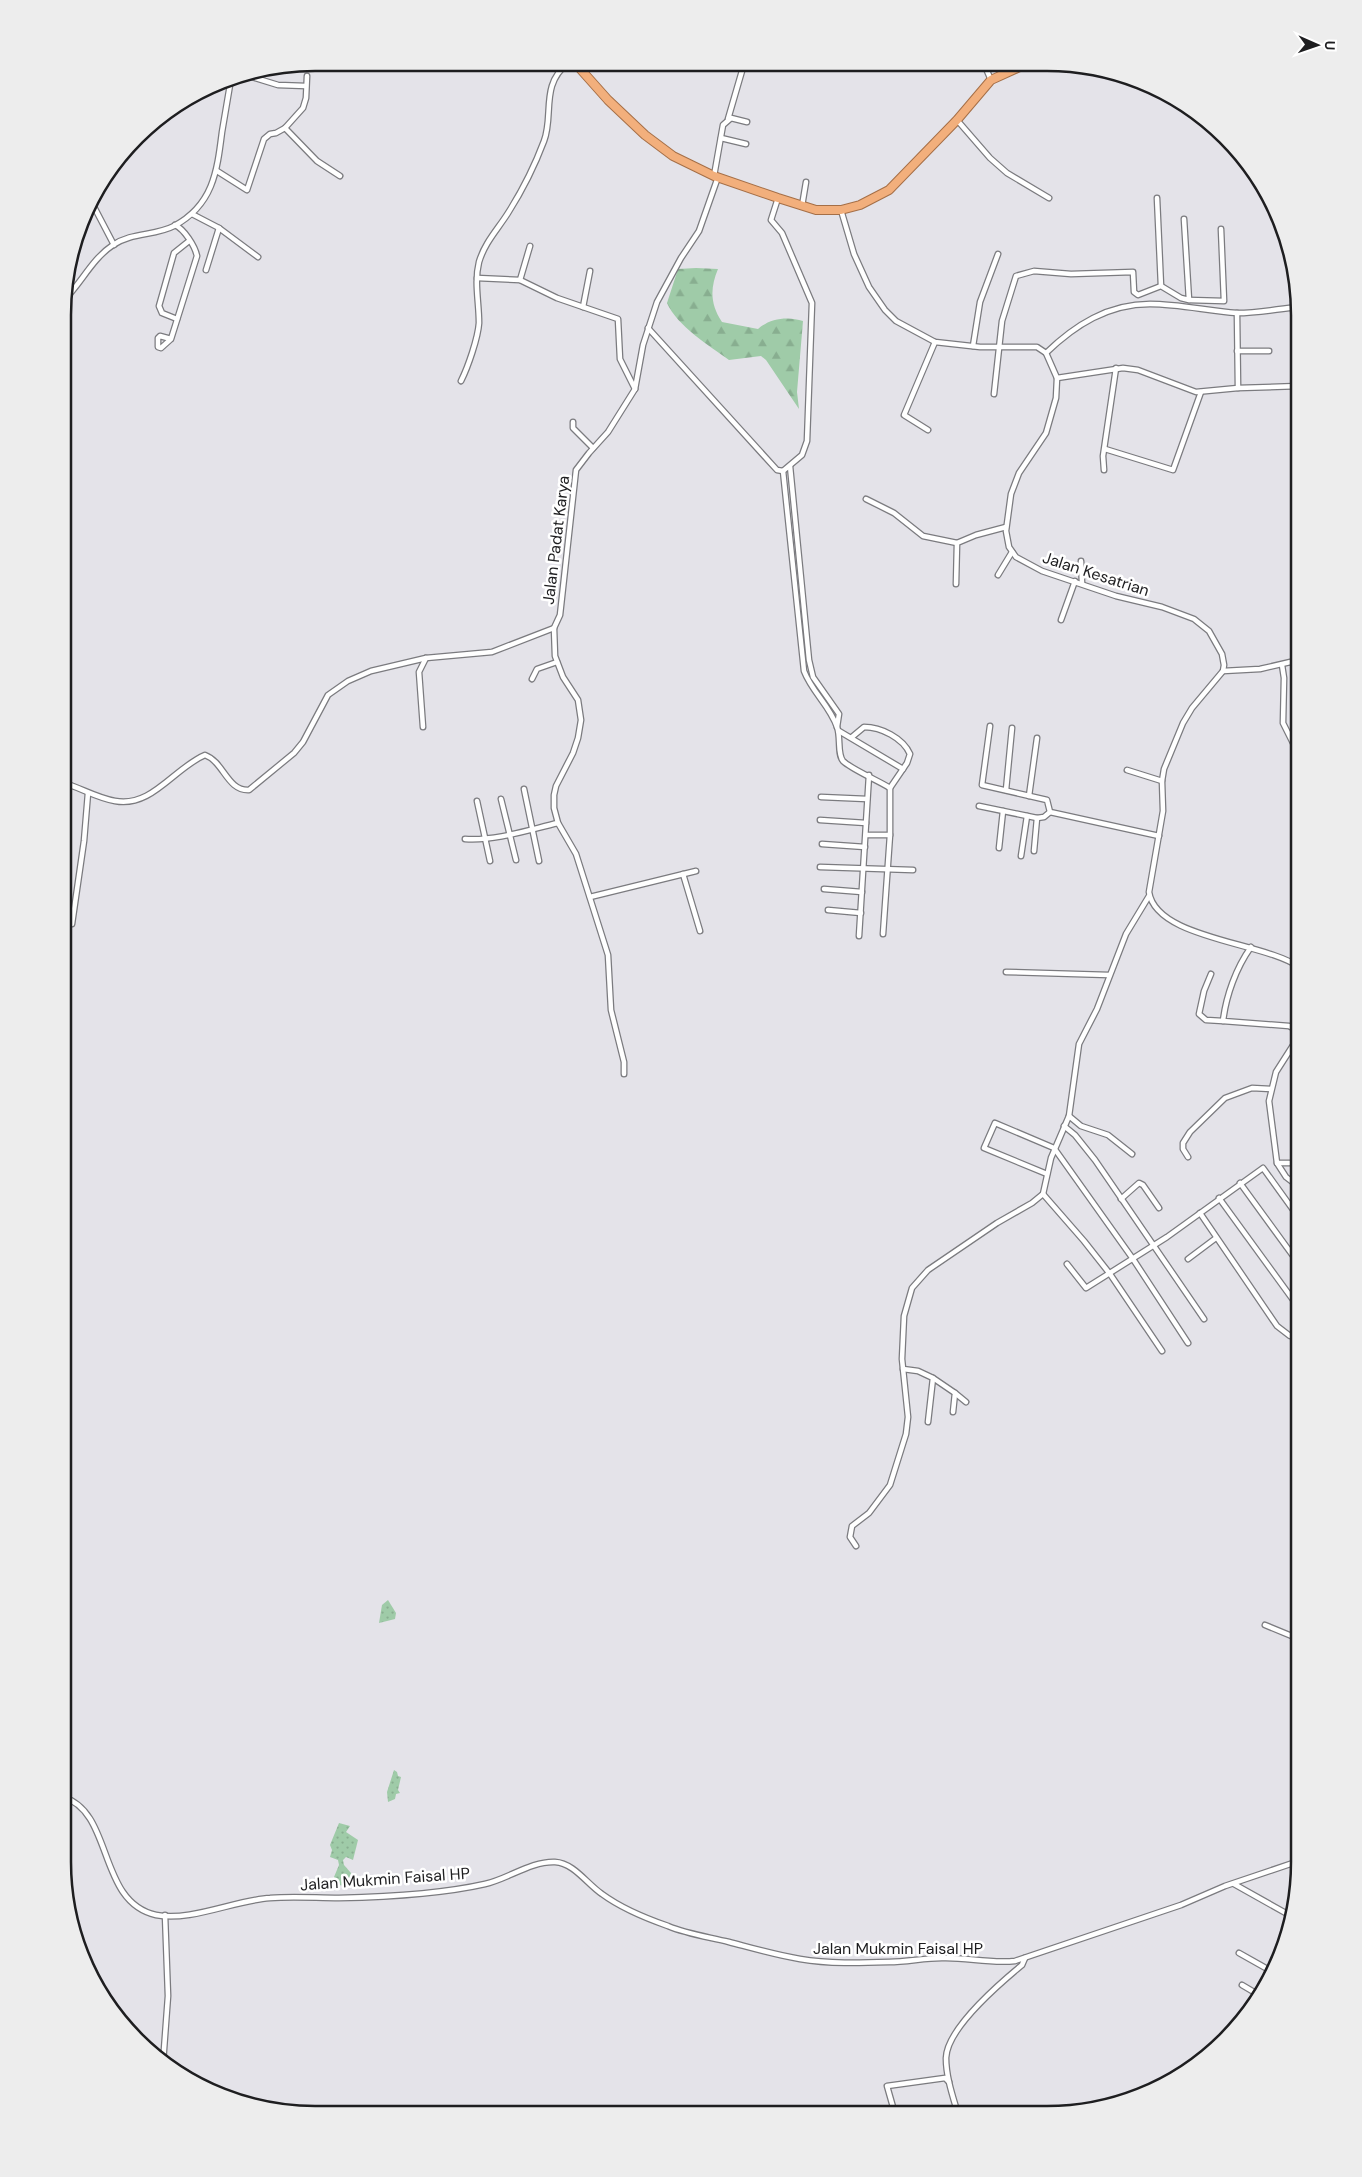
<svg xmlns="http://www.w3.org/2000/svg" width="1362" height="2177" viewBox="0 0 1362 2177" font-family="'DM Sans',sans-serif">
  <defs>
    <pattern id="grass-dots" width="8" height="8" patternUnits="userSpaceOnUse" patternTransform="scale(1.25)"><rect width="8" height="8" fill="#9fcba8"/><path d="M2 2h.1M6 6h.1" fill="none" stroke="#88ae90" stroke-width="1.8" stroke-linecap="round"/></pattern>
    <pattern id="forest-firs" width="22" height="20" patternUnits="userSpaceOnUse" patternTransform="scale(1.25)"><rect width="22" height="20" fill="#9fcba8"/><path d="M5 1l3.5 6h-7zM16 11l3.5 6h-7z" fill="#88ae90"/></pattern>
  </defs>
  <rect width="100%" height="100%" fill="#e4e3e9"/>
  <g fill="url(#grass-dots)">
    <polygon points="388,1600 396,1613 395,1619 379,1623 382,1605"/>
    <polygon points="394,1770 397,1772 398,1776 401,1777 398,1790 400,1793 396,1794 395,1799 388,1802 387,1792"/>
    <polygon points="339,1823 350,1826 346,1832 358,1840 353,1860 346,1857 343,1860 344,1865 351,1873 349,1886 337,1885 334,1877 339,1865 338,1860 330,1857 332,1850 330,1845"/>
  </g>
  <path fill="url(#forest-firs)" d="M696 268 718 269C710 288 710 304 722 322L758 329C770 318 788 316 803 321L797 392 799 409 766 360 761 356 729 360C710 346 677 326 667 303L678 269Z"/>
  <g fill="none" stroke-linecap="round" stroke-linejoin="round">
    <defs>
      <g id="minor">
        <polyline points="984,64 991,80"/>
        <polyline points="242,77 252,77 278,85 306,86"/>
        <polyline points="728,119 744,64"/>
        <polyline points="957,120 990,158 1007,173 1049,198"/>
        <polyline points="285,128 317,161 340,176"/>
        <polyline points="721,138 746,144"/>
        <polyline points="217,171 247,190 264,139 270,134 276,133 285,128 303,108 306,98 307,76"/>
        <polyline points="714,176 723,125 731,118 747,122"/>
        <polyline points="1157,198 1161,286"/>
        <polyline points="91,201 114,245"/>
        <polyline points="802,206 806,182"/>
        <path d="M841 210 854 254 869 287 885 310 896 321 935 342 980 347H1037L1046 353 1057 378 1056 398 1046 433 1019 473 1011 494 1006 531 1009 547 1016 557 1042 571 1116 596 1162 607 1194 619 1209 631 1222 654 1224 665 1223 671 1192 708 1183 723 1164 769 1162 781 1163 811 1149 892C1156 939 1264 942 1299 967"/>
        <polyline points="192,214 219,228 258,257"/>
        <polyline points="206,270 219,228"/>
        <polyline points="477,278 520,280 557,298 618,319 620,359 635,389"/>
        <polyline points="520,280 530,246"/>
        <path d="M65 299C82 282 92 259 113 245 132 232 155 236 174 226 213 205 217 172 222 132 225 115 228 97 231 79"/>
        <polyline points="1189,300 1224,301 1221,229"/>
        <polyline points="583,307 590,271"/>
        <polyline points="1237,313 1238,388"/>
        <polyline points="177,319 162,313 159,306 174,253 189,241"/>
        <polyline points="648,328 777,470 783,471 802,455 807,441 812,303 782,233 771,220 778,198"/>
        <path d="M171 339 160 336 158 338V347L161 348 171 339 197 256C195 246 184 229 175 225"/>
        <polyline points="973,346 980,302 998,254"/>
        <polyline points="1237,351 1269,351"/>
        <path d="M1046 353C1075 325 1108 304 1150 304 1179 304 1208 311 1237 313 1258 313 1277 309 1298 307"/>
        <polyline points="1057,378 1123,368 1138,370 1196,392 1238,388 1299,386"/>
        <path d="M461 381C468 367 478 338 479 323 479 302 474 282 479 262 485 242 498 229 508 213 522 191 535 165 544 141 554 115 540 85 568 63"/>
        <polyline points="994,394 1002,321 1016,276 1034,271 1071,274 1133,272 1134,292 1138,295 1161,286 1181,298 1189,300 1184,219"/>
        <polyline points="573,422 573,428 593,448"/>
        <polyline points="928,430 904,415 935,342"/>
        <polyline points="1105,449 1173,470 1201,392"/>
        <polyline points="790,466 809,660 813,677 839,714 837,727"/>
        <polyline points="1104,470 1103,456 1116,368"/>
        <path d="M783 471 804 671C812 692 830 706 837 727 841 737 837 754 843 761 851 769 879 781 890 788"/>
        <polyline points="866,499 894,513 923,536 957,543"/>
        <polyline points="1081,561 1082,583"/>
        <polyline points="998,575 1012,552"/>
        <polyline points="956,584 957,543 976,535 1006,527"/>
        <polyline points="1061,620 1075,581"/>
        <polyline points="554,628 555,656 563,677 578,700 581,720 578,738 573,753 556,786 554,795 554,808 558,823 576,854 608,955 611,1010 624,1062 624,1074"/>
        <polyline points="1282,665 1284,678 1283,723 1299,755"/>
        <polyline points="1223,671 1260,669 1299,660"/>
        <polyline points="532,679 537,669 557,662"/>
        <polyline points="990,726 982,785 1047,800 1050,812 1159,836"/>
        <polyline points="423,727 419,672 426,658"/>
        <polyline points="839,731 903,769"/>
        <path d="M852 737 864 727C881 727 903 738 910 754L907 763 890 788V835H866"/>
        <polyline points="1127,770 1162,781"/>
        <path d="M64 783C81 788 97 798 115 801 152 808 174 768 205 755 224 762 227 791 249 790L294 753 303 742 328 695 348 681 371 671 426 658 492 652 554 628 560 615 576 470 589 453 608 432 635 389 643 345 657 302 681 258 699 231 718 177"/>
        <polyline points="524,789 539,861"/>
        <polyline points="1006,790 1012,728"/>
        <polyline points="1029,796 1037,738"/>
        <polyline points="821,797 867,799"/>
        <polyline points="501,799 516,860"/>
        <polyline points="477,801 490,861"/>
        <polyline points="979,806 1037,818 1044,817 1050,812"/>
        <polyline points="820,820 866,823"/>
        <path d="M465 839C496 841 528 830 558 823"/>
        <polyline points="822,844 865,847"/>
        <polyline points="999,848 1003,811"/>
        <polyline points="1034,851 1037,818"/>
        <polyline points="1021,856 1027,816"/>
        <polyline points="820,867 913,870"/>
        <polyline points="683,874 700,931"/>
        <polyline points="824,889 862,892"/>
        <polyline points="590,897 696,871"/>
        <polyline points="828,910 861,913"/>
        <polyline points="72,924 84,841 88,793"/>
        <polyline points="883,934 890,835"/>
        <polyline points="859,936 869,775"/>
        <path d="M1251 947C1236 968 1226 996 1223 1021L1289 1026 1299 1031"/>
        <polyline points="1006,972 1109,975"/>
        <polyline points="1211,974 1204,991 1199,1014 1206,1020 1223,1021"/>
        <polyline points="1069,1116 1081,1126 1108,1135 1132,1154"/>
        <polyline points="1064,1126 1075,1135 1095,1160 1204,1319"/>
        <polyline points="1188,1157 1183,1149 1183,1143 1190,1132 1225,1098 1252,1088 1271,1089"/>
        <polyline points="1277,1163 1299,1163"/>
        <polyline points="1047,1174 984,1148 995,1123 1054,1148 1133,1259 1188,1343"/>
        <polyline points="1240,1183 1299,1264"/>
        <polyline points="1299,1187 1286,1177 1277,1163 1269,1101 1276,1072 1299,1036"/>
        <polyline points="1043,1194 1084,1241 1110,1274 1162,1351"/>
        <polyline points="1219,1198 1299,1308"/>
        <polyline points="1121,1199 1139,1183 1143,1185 1159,1208"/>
        <polyline points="1200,1213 1277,1326 1290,1336 1299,1336"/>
        <polyline points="1188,1259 1216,1238"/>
        <polyline points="1067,1264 1086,1288 1167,1237 1263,1168 1299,1218"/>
        <polyline points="903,1369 918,1371 933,1378 928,1422"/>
        <polyline points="933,1378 955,1393 953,1412"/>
        <polyline points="955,1393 966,1402"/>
        <polyline points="856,1546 850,1537 852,1526 869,1513 890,1485 906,1434 908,1417 902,1359 904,1316 912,1288 928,1270 997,1223 1032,1203 1043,1194 1051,1158 1069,1116 1079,1044 1097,1009 1126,934 1149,896"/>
        <polyline points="1265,1625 1299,1639"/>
        <path d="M63 1797C114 1812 97 1902 156 1915 190 1922 236 1900 270 1898 293 1896 316 1898 339 1898 384 1897 441 1894 485 1884 508 1879 531 1861 555 1862 574 1863 587 1884 602 1894 621 1908 645 1918 668 1926 687 1934 709 1937 729 1942 752 1948 776 1955 800 1959 829 1964 860 1963 889 1962 907 1962 924 1958 942 1958 966 1957 990 1964 1015 1961L1181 1905 1225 1886 1299 1861"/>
        <polyline points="1234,1884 1291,1916"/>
        <polyline points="1239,1953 1271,1971"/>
        <polyline points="1242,1985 1259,1995"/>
        <polyline points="163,2063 168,1996 165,1915"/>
        <polyline points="895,2114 887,2086 945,2078 949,2082"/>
        <path d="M958 2114C953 2097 946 2077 946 2058 947 2028 999 1984 1022 1965L1025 1958"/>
      </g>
      <polyline id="trunk" points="575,63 608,100 645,135 673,156 714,176 778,198 816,210 841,210 860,205 889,190 957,120 991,80 1024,65"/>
    </defs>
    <use href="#minor" stroke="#7b7b7f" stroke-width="7"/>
    <use href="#trunk" stroke="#a56f47" stroke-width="10"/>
    <use href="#minor" stroke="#fff" stroke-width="4.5"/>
    <use href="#trunk" stroke="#f2af7c" stroke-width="8"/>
  </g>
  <g text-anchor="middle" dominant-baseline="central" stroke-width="5" stroke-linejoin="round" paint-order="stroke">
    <g font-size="16" fill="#1e1e20" stroke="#fff">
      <text transform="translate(556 540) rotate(-83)">Jalan Padat Karya</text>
      <text transform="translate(1096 574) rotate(18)">Jalan Kesatrian</text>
      <text transform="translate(385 1879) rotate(-4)">Jalan Mukmin Faisal HP</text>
      <text x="898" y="1948">Jalan Mukmin Faisal HP</text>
    </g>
  </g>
  <path d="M0 0H1362V2177H0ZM315 71H1047A244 244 0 0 1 1291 315V1862A244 244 0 0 1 1047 2106H315A244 244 0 0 1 71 1862V315A244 244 0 0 1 315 71Z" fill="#ededed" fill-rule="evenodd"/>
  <path fill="none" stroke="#1e1e20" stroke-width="2.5" d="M315 71H1047A244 244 0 0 1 1291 315V1862A244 244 0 0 1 1047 2106H315A244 244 0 0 1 71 1862V315A244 244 0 0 1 315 71Z"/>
  <g transform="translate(1317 45) rotate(92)" stroke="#ffffff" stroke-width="4" paint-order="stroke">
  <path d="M0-4L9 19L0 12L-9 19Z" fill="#1e1e20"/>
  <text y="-8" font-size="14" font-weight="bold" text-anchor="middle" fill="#1e1e20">U</text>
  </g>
</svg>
